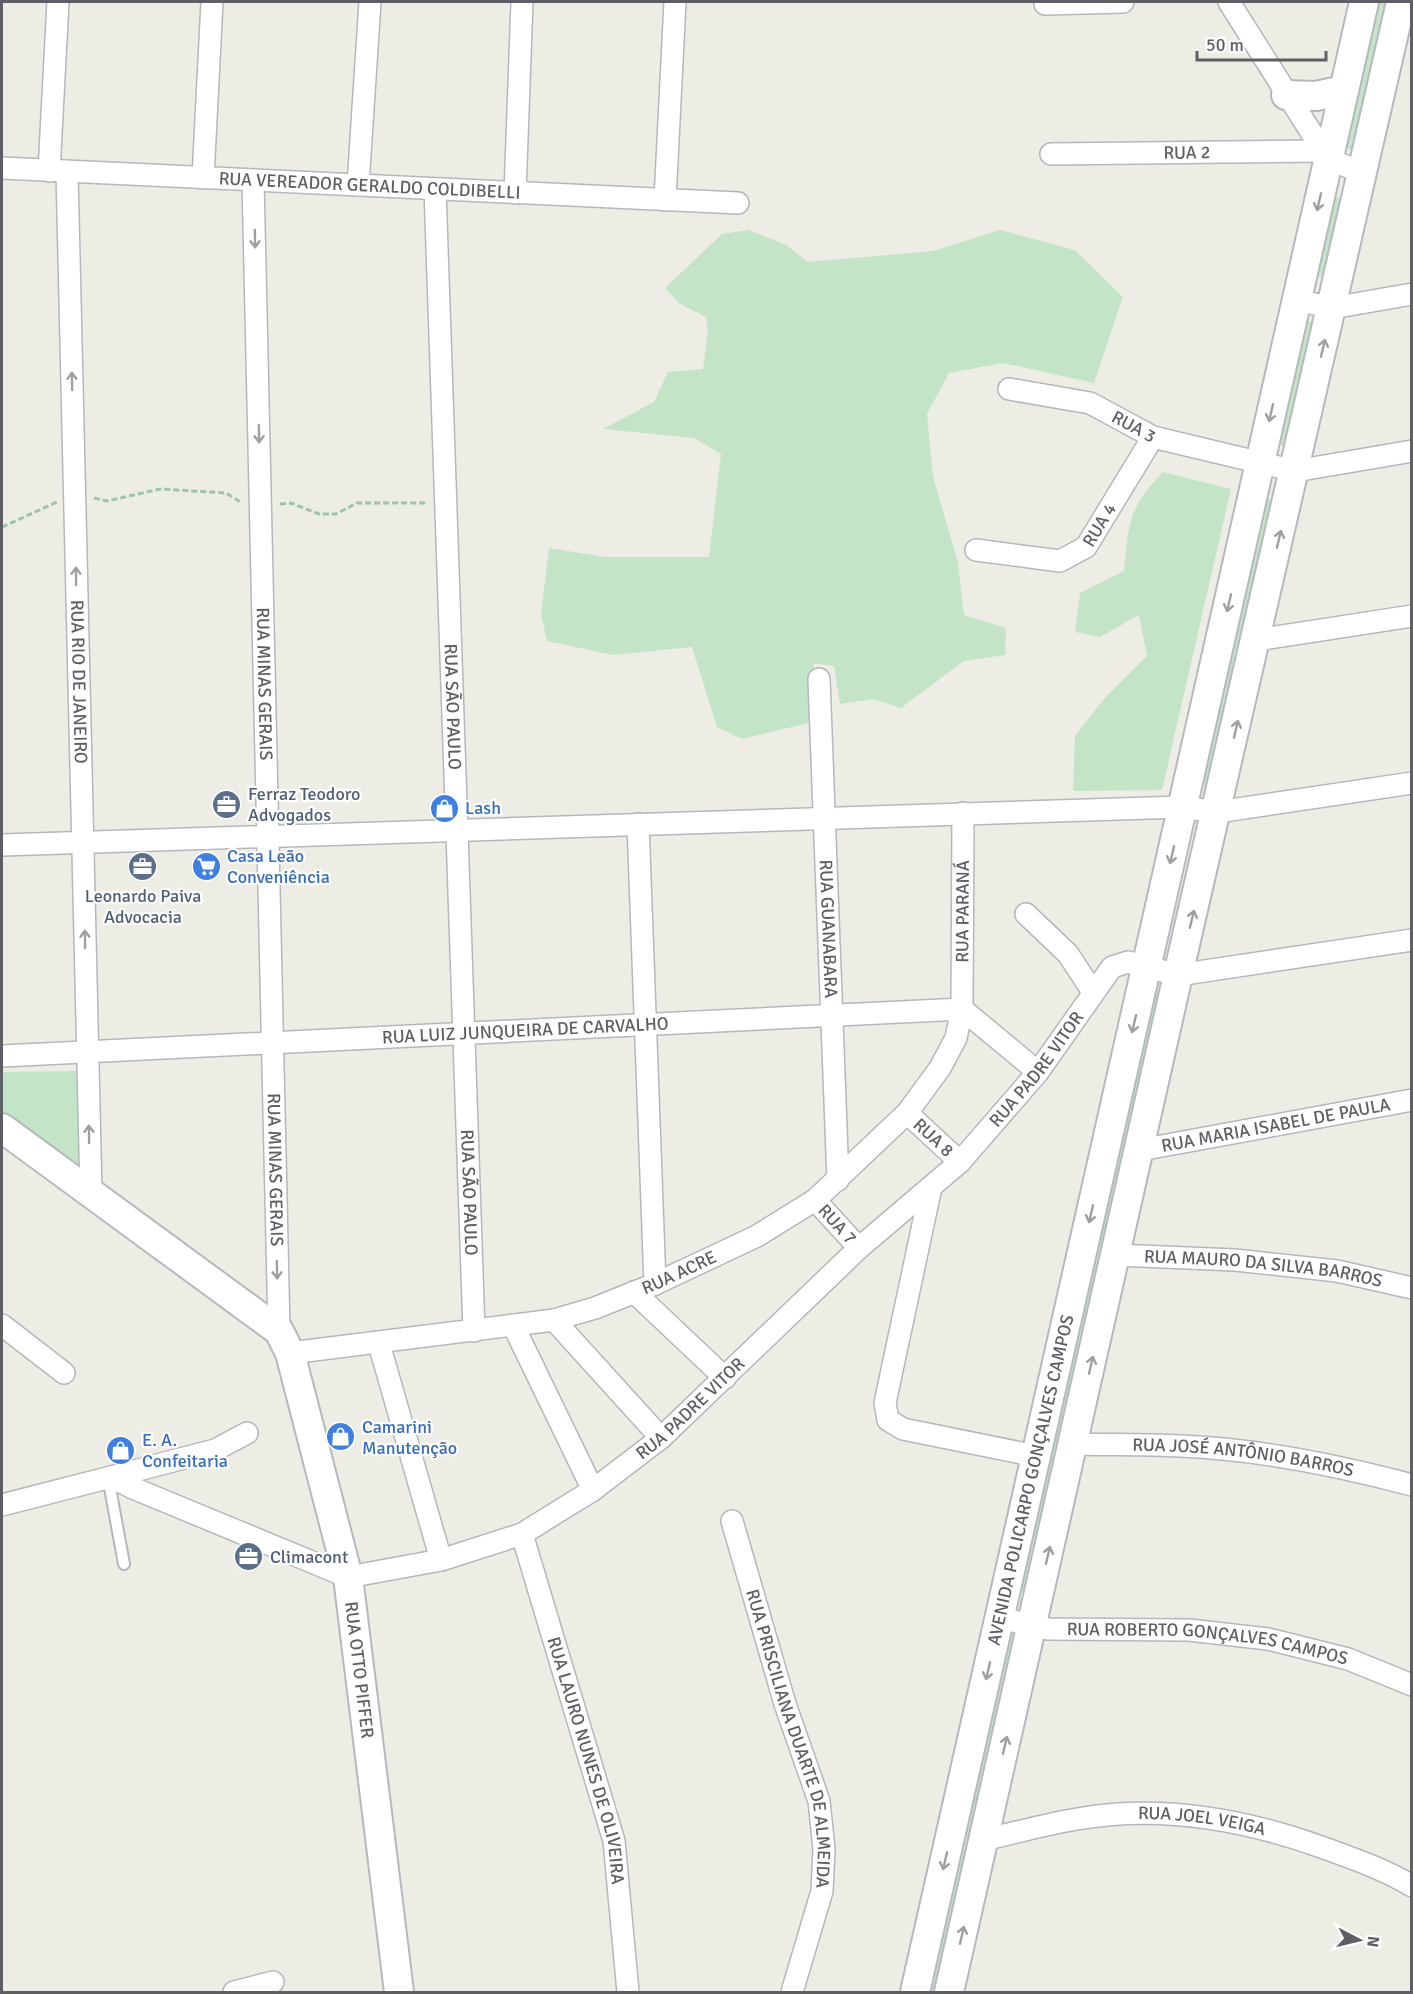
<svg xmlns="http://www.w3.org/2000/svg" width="1413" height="1994" viewBox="0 0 1413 1994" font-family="Signika,sans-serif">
  <rect width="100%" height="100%" fill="#eeede5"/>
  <g fill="#c3e4c7">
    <polygon points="1378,2 1390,2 1354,149 1348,149 1346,144"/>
    <polygon points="1338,197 1343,198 1324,279 1316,275 1334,199"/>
    <polygon points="749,230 786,245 808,262 933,251 1000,230 1075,250 1123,297 1094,383 1003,363 949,373 927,414 933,476 958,563 964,615 1006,628 1005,655 964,661 901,708 873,699 840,704 834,666 814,663 808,723 742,739 717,727 692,647 613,655 547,641 541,614 549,548 605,557 709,557 721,454 694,438 603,429 654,402 668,372 703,369 708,330 706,317 680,304 665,288 722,234"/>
    <polygon points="1312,321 1315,324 1287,445 1284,447 1277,443 1305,322"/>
    <path d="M1163 472 1231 489 1162 790 1073 791 1075 736 1104 699 1147 656 1139 615 1100 637 1075 632 1080 593 1124 571C1129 523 1128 508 1163 472Z"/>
    <polygon points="1268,499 1273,500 1209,785 1203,785 1200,780 1263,501"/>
    <polygon points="1155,990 1160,991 1027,1591 1021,1591 1019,1587"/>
    <polygon points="77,1071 79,1172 2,1111 2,1072"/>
    <polygon points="1010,1633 1017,1636 937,1992 924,1992"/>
  </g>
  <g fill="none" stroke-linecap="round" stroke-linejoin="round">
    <defs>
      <polyline id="lane" points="108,1477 124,1564"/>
      <g id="street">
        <polyline points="1229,2 1323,151 1334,161 1362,173"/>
        <polyline points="1045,4 1123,2"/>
        <path id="s1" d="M1051 154 1323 151"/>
        <path id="s2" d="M2 168 738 203"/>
        <polyline points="49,171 58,2"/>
        <path id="s3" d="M67 172 91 1192"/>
        <polyline points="203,178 212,2"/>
        <path id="s4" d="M253 180 279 1331"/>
        <polyline points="358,185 370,2"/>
        <path id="s5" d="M435 189 474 1331"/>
        <polyline points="515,193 522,2"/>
        <polyline points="665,200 675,2"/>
        <polyline points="1297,300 1332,308 1412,294"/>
        <path id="s6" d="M1009 389 1090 403 1153 437 1295 471 1412 451"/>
        <path id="s7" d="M976 550 1060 561 1086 547 1153 437"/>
        <polyline points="1256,640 1412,616"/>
        <path id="s8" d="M819 679 838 1180"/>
        <polyline points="638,824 655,1284"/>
        <polyline points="2,845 1182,807 1217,812 1412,783"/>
        <polyline points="1026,914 1068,954 1093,992"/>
        <polyline points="962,1009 1038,1072"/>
        <path id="s9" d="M2 1056 962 1009"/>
        <path id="s10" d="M907 1113 960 1162"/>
        <path id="s11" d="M1140 1150 1412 1100"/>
        <polyline points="931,1187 885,1403 888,1420 903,1429 1036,1456"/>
        <path id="s12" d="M815 1200 859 1248"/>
        <path id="s13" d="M1116 1255 1235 1260 1337 1271 1412 1288"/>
        <polyline points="634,1292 725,1378"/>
        <polyline points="554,1320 661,1438"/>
        <polyline points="2,1325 64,1373"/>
        <polyline points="513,1325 593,1490"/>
        <polyline points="379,1344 441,1560"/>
        <path id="s14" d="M290 1353 554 1320 595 1308 655 1284 757 1236 815 1200 907 1113 940 1068 956 1038 962 1009 963 813"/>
        <path id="s15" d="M1073 1444C1109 1445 1144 1444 1180 1446 1257 1449 1337 1465 1412 1485"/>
        <polyline points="111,1477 215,1450 247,1433"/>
        <path id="s16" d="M2 1505 111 1477 133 1488 348 1577 441 1560 522 1534 593 1490 661 1438 859 1248 960 1162 1038 1072 1112 967 1128 962 1178 975 1412 940"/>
        <path id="s17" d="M732 1521 785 1704 819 1801 824 1849 822 1891 792 1992"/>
        <path id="s18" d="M522 1534 614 1841 628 1992"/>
        <path id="s19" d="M1000 1618 1048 1629 1189 1630 1268 1639 1348 1659 1412 1685"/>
        <path id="s20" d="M983 1840C1015 1833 1046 1824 1077 1819 1161 1804 1244 1819 1324 1848 1354 1859 1384 1869 1412 1886"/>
        <polyline points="234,1992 273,1982"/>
      </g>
      <g id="secondary">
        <polyline points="1286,95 1316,96 1344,90"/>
        <path id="s21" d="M2 1128 279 1331 290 1353 348 1577 399 1992"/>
        <path id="s22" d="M915 1992 1364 2"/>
        <polyline points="949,1992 1178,975 1401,2"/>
      </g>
    </defs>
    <use href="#lane" stroke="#b5b7bb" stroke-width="14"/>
    <use href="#street" stroke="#b5b7bb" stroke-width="24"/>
    <use href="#secondary" stroke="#b6b8be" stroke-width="32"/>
    <g stroke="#9dc4ac" stroke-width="3" stroke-dasharray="6 3" stroke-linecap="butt">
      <polyline points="94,498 107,501 160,489 226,493 242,503"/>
      <polyline points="280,504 291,503 319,514 336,514 357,503 428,503"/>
      <polyline points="2,527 57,502"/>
    </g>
    <use href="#lane" stroke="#fff" stroke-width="10"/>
    <use href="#street" stroke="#fff" stroke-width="21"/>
    <use href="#secondary" stroke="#fff" stroke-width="28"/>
  </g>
  <defs><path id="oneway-shaft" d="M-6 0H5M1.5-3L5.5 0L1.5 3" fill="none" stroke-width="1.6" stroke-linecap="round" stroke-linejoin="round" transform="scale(1.5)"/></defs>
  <g stroke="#9e9fa2">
    <use href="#oneway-shaft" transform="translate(1319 202) rotate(103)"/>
    <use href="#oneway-shaft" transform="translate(255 239) rotate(89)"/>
    <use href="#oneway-shaft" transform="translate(1323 348) rotate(-77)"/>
    <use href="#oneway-shaft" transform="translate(72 381) rotate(-91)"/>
    <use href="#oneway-shaft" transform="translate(1271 413) rotate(103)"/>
    <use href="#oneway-shaft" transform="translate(259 434) rotate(89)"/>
    <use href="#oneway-shaft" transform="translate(1279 539) rotate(-77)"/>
    <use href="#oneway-shaft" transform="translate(76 576) rotate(-91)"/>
    <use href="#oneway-shaft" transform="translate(1229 603) rotate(103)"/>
    <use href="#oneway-shaft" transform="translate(1236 729) rotate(-77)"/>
    <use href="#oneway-shaft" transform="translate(1172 855) rotate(103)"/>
    <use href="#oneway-shaft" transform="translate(1192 919) rotate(-76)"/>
    <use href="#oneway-shaft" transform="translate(85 939) rotate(-91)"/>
    <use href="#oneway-shaft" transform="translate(1134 1024) rotate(103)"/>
    <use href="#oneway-shaft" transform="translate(89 1134) rotate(-91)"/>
    <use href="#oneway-shaft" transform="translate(1091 1214) rotate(103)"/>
    <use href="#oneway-shaft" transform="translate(277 1270) rotate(89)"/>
    <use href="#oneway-shaft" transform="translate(1091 1365) rotate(-77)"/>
    <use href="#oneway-shaft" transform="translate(1048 1555) rotate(-77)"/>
    <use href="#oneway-shaft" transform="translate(988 1671) rotate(103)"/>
    <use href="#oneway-shaft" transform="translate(1005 1745) rotate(-77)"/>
    <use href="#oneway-shaft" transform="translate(945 1861) rotate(103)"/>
    <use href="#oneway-shaft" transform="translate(962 1935) rotate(-77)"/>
  </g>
  <defs>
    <symbol id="office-disc" viewBox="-11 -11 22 22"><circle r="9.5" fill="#5c6f8a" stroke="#fff"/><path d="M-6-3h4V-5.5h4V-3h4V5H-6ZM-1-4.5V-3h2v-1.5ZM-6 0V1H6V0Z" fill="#fff"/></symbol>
    <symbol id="shop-disc" viewBox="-11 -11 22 22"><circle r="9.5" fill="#3f7fe0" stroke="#fff"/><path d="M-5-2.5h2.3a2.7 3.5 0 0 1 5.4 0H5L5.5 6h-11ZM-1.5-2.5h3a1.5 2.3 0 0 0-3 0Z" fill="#fff"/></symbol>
    <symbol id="supermarket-disc" viewBox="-11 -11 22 22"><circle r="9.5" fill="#3f7fe0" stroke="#fff"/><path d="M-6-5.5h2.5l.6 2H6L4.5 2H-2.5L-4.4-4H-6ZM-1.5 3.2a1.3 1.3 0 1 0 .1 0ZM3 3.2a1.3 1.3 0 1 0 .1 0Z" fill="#fff"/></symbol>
  </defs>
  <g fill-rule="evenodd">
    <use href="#office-disc" x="210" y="788" width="33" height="33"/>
    <use href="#shop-disc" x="428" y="792" width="33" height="33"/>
    <use href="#supermarket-disc" x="190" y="850" width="33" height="33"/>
    <use href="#office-disc" x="126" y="850" width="33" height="33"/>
    <use href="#shop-disc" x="324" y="1420" width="33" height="33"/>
    <use href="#shop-disc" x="104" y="1434" width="33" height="33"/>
    <use href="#office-disc" x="232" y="1540" width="33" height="33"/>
  </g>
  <g text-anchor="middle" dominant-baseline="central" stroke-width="4.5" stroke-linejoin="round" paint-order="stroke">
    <g font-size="18" fill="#5d5f64" stroke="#fff">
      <text stroke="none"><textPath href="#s1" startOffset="136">RUA 2</textPath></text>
      <text stroke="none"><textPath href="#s2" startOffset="368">RUA VEREADOR GERALDO COLDIBELLI</textPath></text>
      <text stroke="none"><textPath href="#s6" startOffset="132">RUA 3</textPath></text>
      <text stroke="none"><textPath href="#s7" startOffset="140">RUA 4</textPath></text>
      <text stroke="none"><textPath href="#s3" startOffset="510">RUA RIO DE JANEIRO</textPath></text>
      <text stroke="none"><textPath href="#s4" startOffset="504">RUA MINAS GERAIS</textPath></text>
      <text stroke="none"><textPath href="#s5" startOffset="518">RUA SÃO PAULO</textPath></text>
      <text stroke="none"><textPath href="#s14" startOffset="898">RUA PARANÁ</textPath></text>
      <text stroke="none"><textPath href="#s8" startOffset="250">RUA GUANABARA</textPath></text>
      <text stroke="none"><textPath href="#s9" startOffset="524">RUA LUIZ JUNQUEIRA DE CARVALHO</textPath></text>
      <text stroke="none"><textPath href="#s16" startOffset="1246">RUA PADRE VITOR</textPath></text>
      <text stroke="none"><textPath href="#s11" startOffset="138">RUA MARIA ISABEL DE PAULA</textPath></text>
      <text stroke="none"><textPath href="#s10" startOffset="36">RUA 8</textPath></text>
      <text stroke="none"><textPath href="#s4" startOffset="990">RUA MINAS GERAIS</textPath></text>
      <text stroke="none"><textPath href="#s5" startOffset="1004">RUA SÃO PAULO</textPath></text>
      <text stroke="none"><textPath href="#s12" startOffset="33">RUA 7</textPath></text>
      <text stroke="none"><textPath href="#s13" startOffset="148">RUA MAURO DA SILVA BARROS</textPath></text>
      <text stroke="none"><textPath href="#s14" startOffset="400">RUA ACRE</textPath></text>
      <text stroke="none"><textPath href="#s16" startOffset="760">RUA PADRE VITOR</textPath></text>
      <text stroke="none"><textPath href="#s15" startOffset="171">RUA JOSÉ ANTÔNIO BARROS</textPath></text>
      <text stroke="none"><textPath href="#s22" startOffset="525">AVENIDA POLICARPO GONÇALVES CAMPOS</textPath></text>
      <text stroke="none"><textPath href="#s19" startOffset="210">RUA ROBERTO GONÇALVES CAMPOS</textPath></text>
      <text stroke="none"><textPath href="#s21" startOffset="693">RUA OTTO PIFFER</textPath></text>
      <text stroke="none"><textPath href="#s17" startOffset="226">RUA PRISCILIANA DUARTE DE ALMEIDA</textPath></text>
      <text stroke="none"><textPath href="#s18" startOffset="236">RUA LAURO NUNES DE OLIVEIRA</textPath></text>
      <text stroke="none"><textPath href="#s20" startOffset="222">RUA JOEL VEIGA</textPath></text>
    </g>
    <g font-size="18" fill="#4e5e75" stroke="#fff" text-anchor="start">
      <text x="248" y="794">Ferraz Teodoro<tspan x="248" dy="21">Advogados</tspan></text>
      <text x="143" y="896" text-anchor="middle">Leonardo Paiva<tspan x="143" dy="21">Advocacia</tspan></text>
      <text x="270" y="1557">Climacont</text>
    </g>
    <g font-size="18" fill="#366cbe" stroke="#fff" text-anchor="start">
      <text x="465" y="808">Lash</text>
      <text x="227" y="856">Casa Leão<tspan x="227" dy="21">Conveniência</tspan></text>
      <text x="362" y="1427">Camarini<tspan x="362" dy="21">Manutenção</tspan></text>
      <text x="142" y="1440">E. A.<tspan x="142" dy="21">Confeitaria</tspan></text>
    </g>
  </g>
  <rect width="1413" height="1994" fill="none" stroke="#5d5f64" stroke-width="6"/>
  <g transform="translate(1359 1940) rotate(97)" stroke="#ffffff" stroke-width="4.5" paint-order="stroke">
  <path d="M0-4.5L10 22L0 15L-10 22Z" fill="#5d5f64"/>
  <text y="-9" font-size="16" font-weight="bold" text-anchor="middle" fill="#5d5f64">N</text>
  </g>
  <path d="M1197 51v9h129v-9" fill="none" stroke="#5d5f64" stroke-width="3"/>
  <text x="1206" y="51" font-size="18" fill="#5d5f64" stroke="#ffffff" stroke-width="4.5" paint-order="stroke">50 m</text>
</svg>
